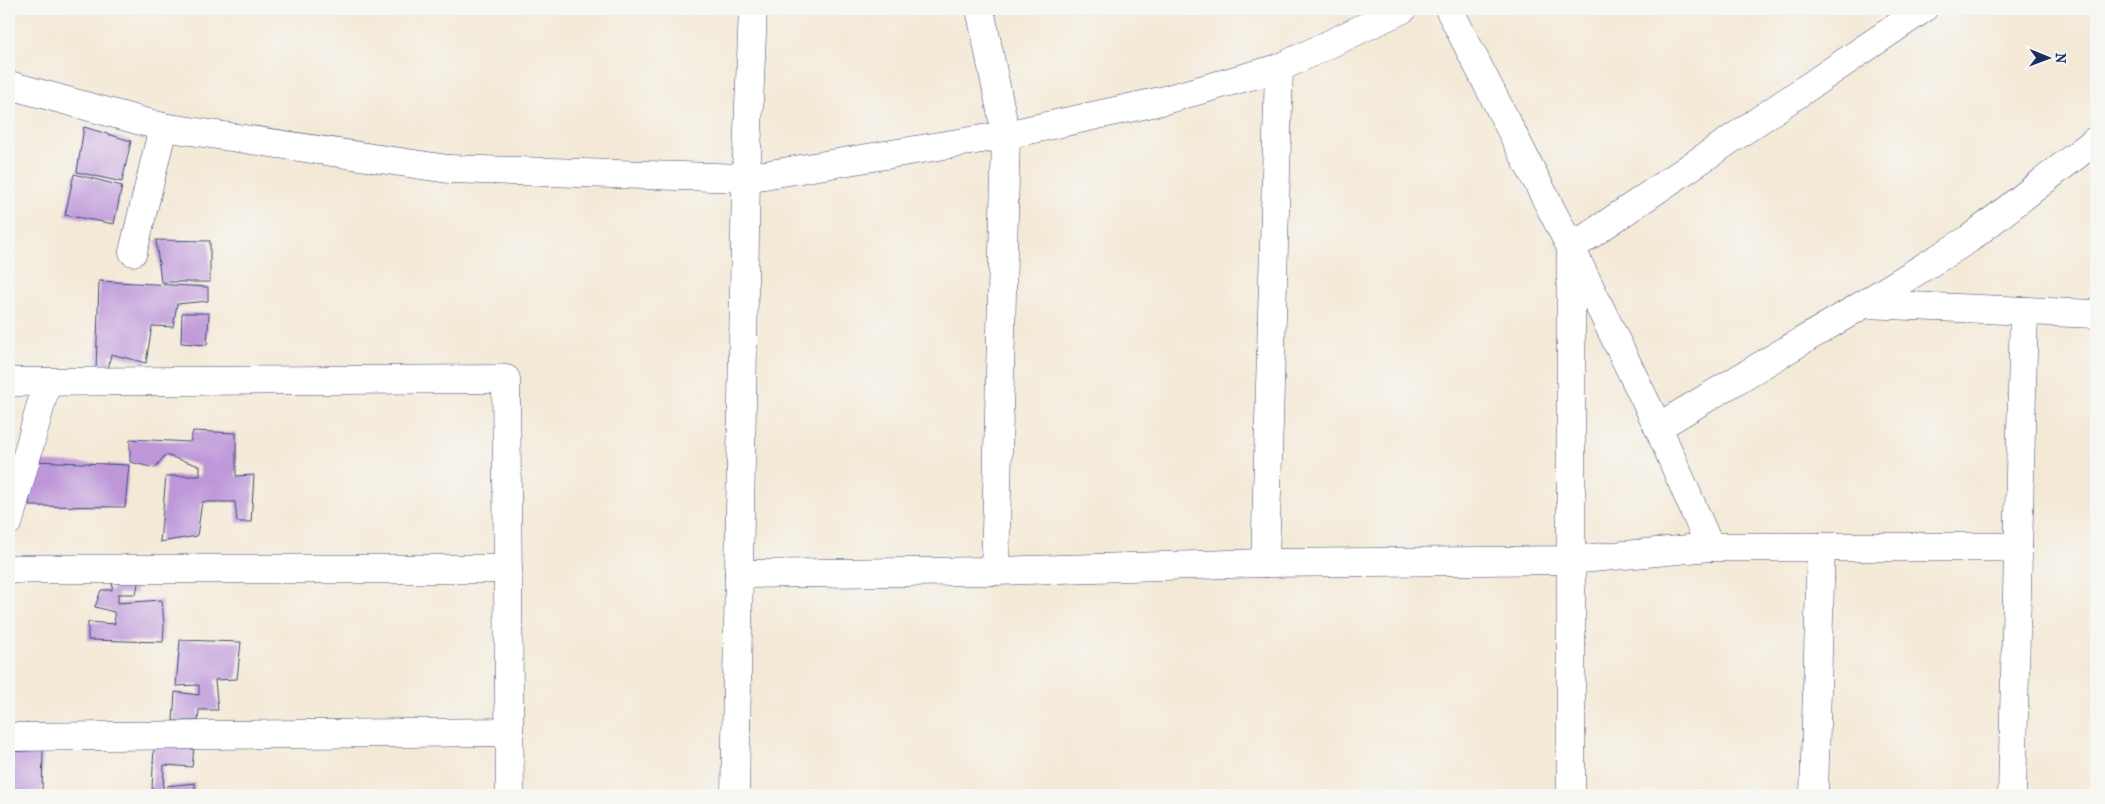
<svg xmlns="http://www.w3.org/2000/svg" width="2105" height="804" viewBox="0 0 2105 804" font-family="'IM FELL French Canon',serif">
  <rect width="100%" height="100%" fill="#f6f6f2"/>
  <filter id="ink" filterUnits="userSpaceOnUse"><feTurbulence type="fractalNoise" baseFrequency=".02" numOctaves="2"/><feDisplacementMap in="SourceGraphic" scale="10" xChannelSelector="R" yChannelSelector="G"/><feConvolveMatrix kernelMatrix="1 2 1 2 8 2 1 2 1" color-interpolation-filters="sRGB"/></filter>
  <filter id="wash" filterUnits="userSpaceOnUse"><feTurbulence type="fractalNoise" baseFrequency=".0096" numOctaves="4" result="noise"/><feDisplacementMap in="SourceGraphic" scale="20" xChannelSelector="R" yChannelSelector="G"/><feGaussianBlur stdDeviation="1.12" result="paint"/><feColorMatrix in="noise" values="0 0 0 0 0 0 0 0 0 0 0 0 0 0 0 0 0 1.4 0 .05"/><feComposite in="paint" operator="in"/></filter>
  <g filter="url(#wash)">
    <rect width="100%" height="100%" fill="#f4e9d7"/>
    <g id="blocks">
      <g fill="#be97d9">
        <polygon points="84,127 131,141 122,182 77,172"/>
        <polygon points="74,174 122,186 114,224 65,215"/>
        <polygon points="156,240 210,241 210,282 161,282"/>
        <polygon points="99,281 208,287 208,301 177,304 173,327 152,326 146,363 111,354 108,370 96,370"/>
        <polygon points="182,313 209,313 207,345 181,343"/>
        <polygon points="193,431 236,433 236,476 254,475 251,522 237,522 235,502 202,502 197,536 160,542 166,476 200,476 200,466 165,455 155,468 130,462 130,439 190,442"/>
        <polygon points="34,461 129,465 125,507 29,506"/>
        <polygon points="113,573 140,573 136,594 118,594 118,603 162,600 164,626 163,642 88,640 88,622 115,624 114,612 95,607 101,590 112,590"/>
        <polygon points="180,640 241,642 237,679 215,680 218,710 199,710 198,721 173,721 175,692 199,695 199,685 176,686"/>
        <polygon points="154,745 194,747 192,767 164,765 163,790 152,790"/>
        <polygon points="43,750 42,792 9,794 9,752"/>
        <polygon points="195,783 195,795 167,795 167,786"/>
      </g>
    </g>
  </g>
  <g filter="url(#ink)">
    <use href="#blocks" fill-opacity="0" stroke="#3c4b70" stroke-width="1"/>
    <g fill="none" stroke-linecap="round" stroke-linejoin="round">
      <defs>
        <g id="minor">
          <polyline points="980,9 1006,135 995,571"/>
          <polyline points="1449,9 1571,248 1923,9"/>
          <polyline points="9,85 163,127 448,169 746,178 1006,135 1161,101 1279,68 1403,9"/>
          <polyline points="133,252 163,127"/>
          <polyline points="1864,304 2096,314"/>
          <polyline points="9,382 506,379 510,795"/>
          <polyline points="1658,427 1864,304 1969,239 2096,140"/>
          <polyline points="9,521 47,382"/>
          <polyline points="1710,547 2018,547"/>
          <polyline points="1265,563 1279,68"/>
          <polyline points="9,569 508,569"/>
          <polyline points="739,574 995,571 1265,563 1571,560 1710,547 1658,427 1571,248 1571,795"/>
          <polyline points="9,737 509,732"/>
          <polyline points="735,795 746,178 753,9"/>
          <polyline points="1814,795 1821,547"/>
          <polyline points="2012,795 2024,311"/>
        </g>
      </defs>
      <use href="#minor" stroke="#3c4b70" stroke-width="29"/>
      <use href="#minor" stroke="#fff" stroke-width="28"/>
    </g>
  </g>
  <rect width="2105" height="804" fill="none" stroke="#f6f6f2" stroke-width="30"/>
  <g transform="translate(2048 58) rotate(91)" stroke="#f6f6f2" stroke-width="4" paint-order="stroke">
  <path d="M0-4L9 19L0 12L-9 19Z" fill="#1b2f5e"/>
  <text y="-8" font-size="14" font-weight="bold" text-anchor="middle" fill="#1b2f5e">N</text>
  </g>
</svg>
